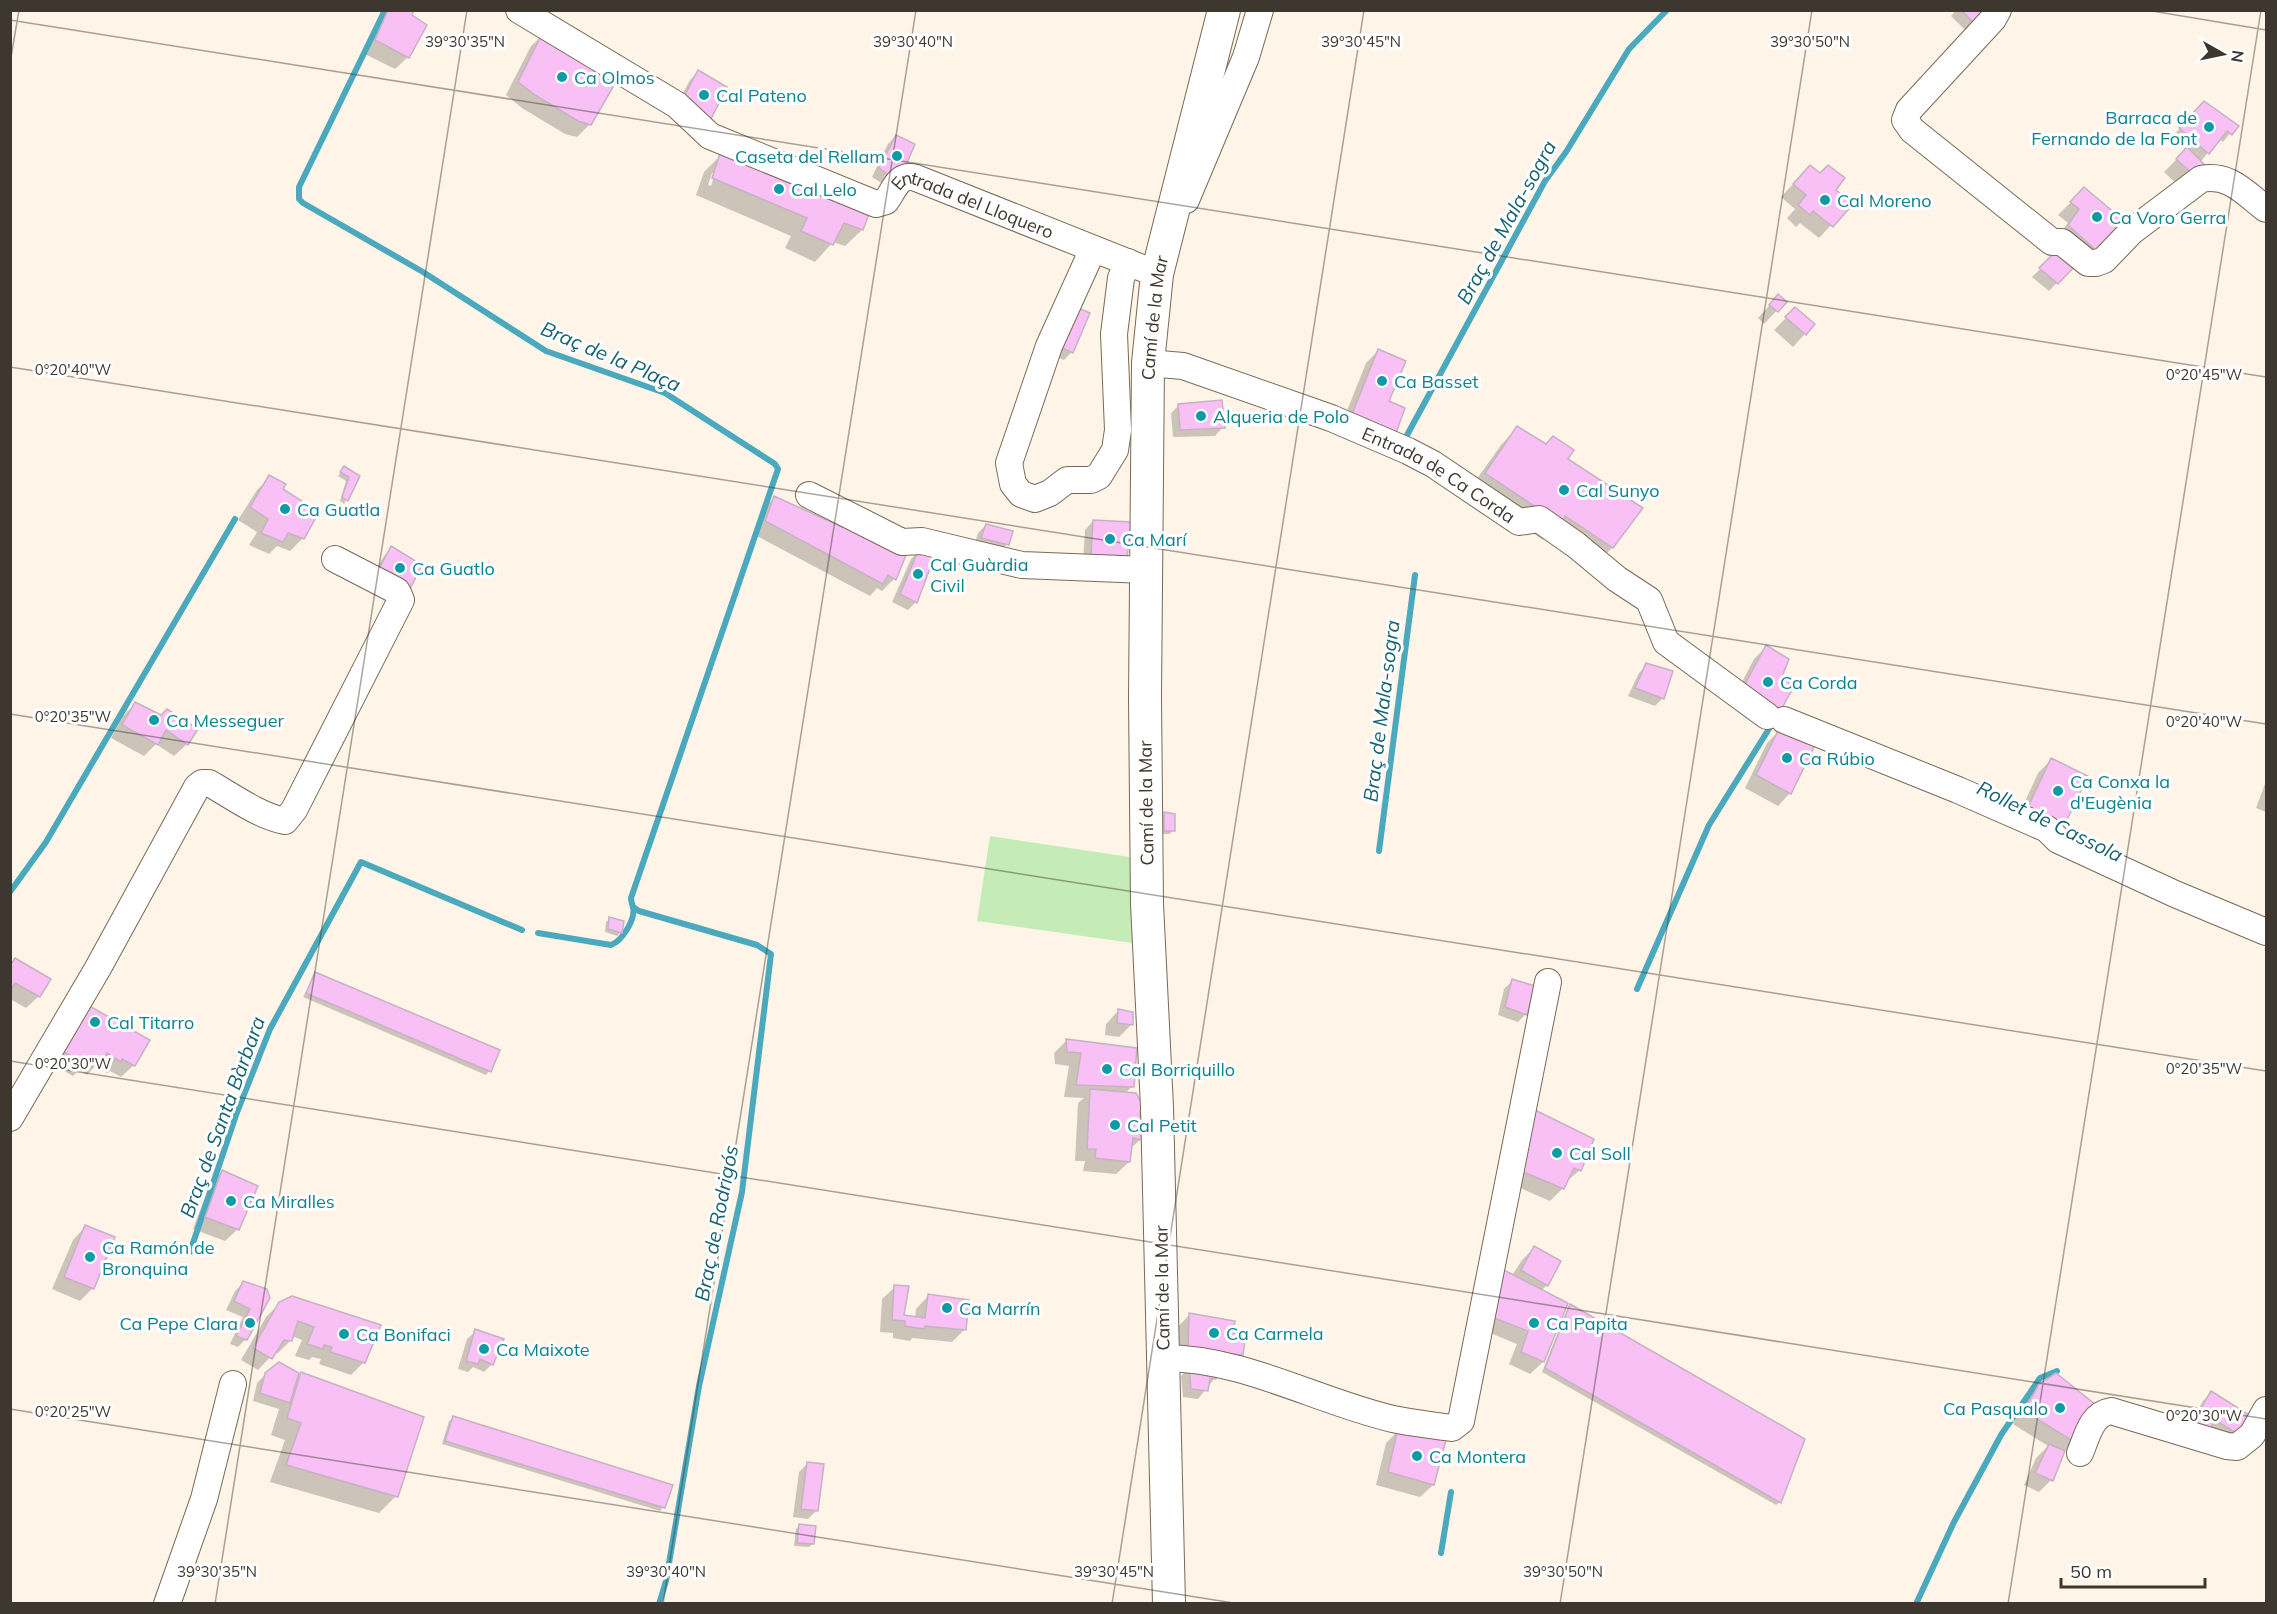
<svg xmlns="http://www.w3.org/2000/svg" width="2277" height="1614" viewBox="0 0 2277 1614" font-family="Mulish,sans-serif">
  <rect width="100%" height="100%" fill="#fff4e8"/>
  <polygon fill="#c5ecb6" points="990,836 1130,857 1132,943 977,921"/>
  <g fill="#0003" fill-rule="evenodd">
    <polygon points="382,10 413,10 410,15 408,57 395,69 363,53"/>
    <polygon points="1956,10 1989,10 1967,32 1951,16"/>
    <polygon points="544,34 600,82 611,87 589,125 577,137 565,134 522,108 506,95 531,46"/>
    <polygon points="698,72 710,118 702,126 674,110 690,80"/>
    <polygon points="2196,111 2236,126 2223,142 2219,139 2180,187 2164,172 2186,150 2172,137"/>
    <polygon points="896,136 913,144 883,184 872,177 888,144"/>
    <path d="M721 155 869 210 862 230 845 246 833 242 815 262 785 248 791 236 696 195 704 172ZM712 173H715L711 186 708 185Z"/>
    <polygon points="1797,180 1834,190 1851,204 1819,238 1800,223 1796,227 1787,218 1795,209 1781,197"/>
    <polygon points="2084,189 2126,225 2087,266 2056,238 2068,223 2058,215"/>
    <polygon points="2057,252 2074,265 2049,291 2032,277"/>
    <polygon points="1778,296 1785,302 1764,324 1758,318"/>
    <polygon points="1795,309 1813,325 1793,347 1774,330"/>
    <polygon points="1068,317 1072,352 1064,360 1051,355"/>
    <polygon points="1378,351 1404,362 1341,426 1366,363"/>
    <polygon points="1179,405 1223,427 1215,436 1173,437 1171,413"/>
    <polygon points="1517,428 1641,508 1612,548 1595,564 1549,533 1543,540 1469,490 1501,445"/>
    <polygon points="341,472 358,477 344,504 340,501 346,481 338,476"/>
    <polygon points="270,477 281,490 303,538 290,551 277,546 269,554 249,545 257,532 238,520 257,490"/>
    <polygon points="774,498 894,579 882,591 877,588 870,596 753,534 762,510"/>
    <polygon points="1093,521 1129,524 1083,562 1085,530"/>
    <polygon points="986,525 1007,544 999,552 974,546 978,533"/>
    <polygon points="392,548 420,565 371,579 384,556"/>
    <polygon points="919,551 916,602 908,610 892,602 911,559"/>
    <polygon points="1767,646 1780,678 1780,709 1767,722 1731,703 1754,659"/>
    <polygon points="1647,665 1663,698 1655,706 1628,696 1639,673"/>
    <polygon points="135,704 187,744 174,756 156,744 144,756 111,738 123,716"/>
    <polygon points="1780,730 1790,793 1778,806 1745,788 1767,743"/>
    <polygon points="2051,760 2086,777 2017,819 2038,773"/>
    <polygon points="2266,781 2266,812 2256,808"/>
    <polygon points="1165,813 1173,830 1170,834 1161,834 1161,817"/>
    <polygon points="610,919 622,923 620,933 617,936 605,932 606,922"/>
    <polygon points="15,960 39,996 26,1008 10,999 10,965"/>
    <polygon points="316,974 489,1071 486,1075 303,997"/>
    <polygon points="1512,981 1526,1014 1518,1022 1498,1015 1504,989"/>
    <polygon points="1118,1011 1132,1024 1119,1037 1105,1035 1106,1024"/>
    <polygon points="72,1018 134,1065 121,1077 110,1071 107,1073 95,1066 87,1075 79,1070 73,1076 48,1062"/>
    <polygon points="1067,1040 1133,1086 1125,1093 1146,1113 1139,1119 1141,1139 1130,1149 1129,1162 1116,1174 1083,1171 1085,1161 1075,1161 1078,1103 1084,1098 1064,1097 1069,1066 1055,1064 1054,1053"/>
    <polygon points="1521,1124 1580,1170 1566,1182 1563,1188 1550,1201 1511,1184"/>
    <polygon points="222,1172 238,1229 225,1241 193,1229 210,1184"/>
    <polygon points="85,1227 93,1288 80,1301 52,1289 73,1240"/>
    <polygon points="1534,1248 1547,1285 1541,1291 1566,1304 1543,1362 1530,1374 1509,1364 1517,1344 1478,1328 1522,1260"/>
    <polygon points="243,1283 266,1290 246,1339 238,1347 230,1344 243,1317 226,1310 235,1291"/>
    <polygon points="895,1287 903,1316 915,1318 916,1309 928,1296 965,1329 952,1342 912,1338 910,1341 893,1338 893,1333 880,1332 882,1299"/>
    <polygon points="279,1304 379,1326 364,1362 351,1375 319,1364 321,1359 312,1357 309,1360 295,1356 302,1340 292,1336 290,1341 278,1353 274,1353 258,1370 241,1360 266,1317"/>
    <polygon points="1571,1306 1780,1502 1776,1505 1542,1372 1567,1310"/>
    <polygon points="1189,1315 1232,1334 1242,1354 1229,1367 1176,1362 1177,1328"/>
    <polygon points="476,1331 492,1364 484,1372 473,1367 468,1372 458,1369 467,1339"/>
    <polygon points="1189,1368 1215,1378 1198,1399 1183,1397 1181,1376"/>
    <polygon points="266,1374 295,1380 301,1374 396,1496 379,1513 270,1482 285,1440 271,1435 279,1409 253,1401 257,1383"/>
    <polygon points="2040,1385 2075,1442 2062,1454 2051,1480 2039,1492 2024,1485 2036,1458 2048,1446 2013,1424 2027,1398"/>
    <polygon points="2211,1393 2240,1435 2183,1437 2203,1401"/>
    <polygon points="453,1418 663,1507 660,1511 442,1444 449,1421"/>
    <polygon points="1399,1430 1433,1485 1420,1497 1376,1485 1386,1443"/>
    <polygon points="807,1464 816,1511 808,1519 793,1517 799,1472"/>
    <polygon points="799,1526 813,1544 809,1547 794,1546 796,1529"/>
  </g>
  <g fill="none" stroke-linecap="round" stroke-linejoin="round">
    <g stroke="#4ba9be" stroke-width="6">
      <path d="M385 10 299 187V199L303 203 423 272 546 351 665 393 775 464 778 469 631 898C631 901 632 904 633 907 636 919 622 941 611 945L538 933"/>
      <polyline points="1407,444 1406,437 1545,181 1566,152 1629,49 1667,10"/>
      <polyline points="1379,851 1415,575"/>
      <polyline points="10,892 46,842 235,519"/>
      <polyline points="633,907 639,911 757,945 771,954 742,1192 699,1386 666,1581 659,1604"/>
      <polyline points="1637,989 1709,825 1772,724"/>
      <polyline points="190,1252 236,1115 270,1029 361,862 522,930"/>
      <polyline points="1441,1553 1451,1492"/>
      <polyline points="1916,1604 1954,1522 2001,1435 2040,1378 2057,1371"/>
    </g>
  </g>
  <g fill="#f8c0f4" stroke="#c6b2c4" stroke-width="1.5">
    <polygon points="388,10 414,10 412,15 427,25 409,58 375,40"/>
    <polygon points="1961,10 1991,10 1976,25"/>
    <polygon points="543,32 607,72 602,81 613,87 591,125 578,121 535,95 518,82"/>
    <polygon points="698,70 727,87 711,119 681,102"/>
    <polygon points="2204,101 2239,126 2232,135 2227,131 2209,154 2179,128"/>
    <polygon points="896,135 915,144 904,170 892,177 879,168"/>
    <polygon points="2187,147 2207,167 2194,175 2176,159"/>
    <polygon points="720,153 871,209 863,230 844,223 833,245 801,231 807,218 712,178"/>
    <polygon points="1810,165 1820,173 1828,165 1845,178 1836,190 1853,204 1833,227 1813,211 1810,215 1798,205 1806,195 1793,184"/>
    <polygon points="2084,187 2129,225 2100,254 2068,225 2079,209 2070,202"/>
    <polygon points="2057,250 2076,265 2058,284 2039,268"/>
    <polygon points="1778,294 1787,302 1778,312 1769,305"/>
    <polygon points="1076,307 1090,313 1073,353 1058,346"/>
    <polygon points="1795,307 1815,324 1806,335 1785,317"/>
    <polygon points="1378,349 1406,361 1389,401 1405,408 1396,433 1352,414"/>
    <polygon points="1222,400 1225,428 1180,430 1178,404"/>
    <polygon points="1517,426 1546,444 1553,436 1574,450 1568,459 1643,508 1613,548 1565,516 1561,524 1485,473"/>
    <polygon points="344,466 360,476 348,501 342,497 349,477 340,472"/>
    <polygon points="269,475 286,484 283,489 319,512 304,539 288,533 283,542 261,533 268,519 250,507"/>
    <polygon points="774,496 842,527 844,524 906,555 896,580 888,575 883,584 765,521"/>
    <polygon points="1093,520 1131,522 1127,558 1091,555"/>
    <polygon points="986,524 1013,531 1009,545 981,538"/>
    <polygon points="391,546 422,565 410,589 378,571"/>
    <polygon points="919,549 935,555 917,603 900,594"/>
    <polygon points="1766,645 1789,659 1782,677 1794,686 1781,710 1742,690"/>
    <polygon points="1646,663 1673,671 1664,699 1635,688"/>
    <polygon points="135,702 161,715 167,709 198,729 188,745 166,730 158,745 122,725"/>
    <polygon points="1779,729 1817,741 1791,794 1756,775"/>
    <polygon points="2051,758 2088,776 2063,828 2051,818 2028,807"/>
    <polygon points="1164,812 1175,814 1175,831 1164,831"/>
    <polygon points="609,917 624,921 622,933 608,929"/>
    <polygon points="15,958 51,979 40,997 15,983 10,991 10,966"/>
    <polygon points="315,972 500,1050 491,1072 306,993"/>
    <polygon points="1512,979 1535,986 1527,1015 1505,1007"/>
    <polygon points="84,1003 150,1040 135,1066 122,1059 121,1062 107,1053 100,1064 91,1058 86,1065 59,1049"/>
    <polygon points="1118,1009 1133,1012 1133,1025 1117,1023"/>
    <polygon points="1066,1039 1137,1048 1134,1087 1076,1085 1081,1053 1067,1052"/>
    <polygon points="1090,1089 1136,1093 1148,1113 1140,1112 1142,1140 1133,1138 1130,1162 1095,1158 1096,1149 1087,1149"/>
    <polygon points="1533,1109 1594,1139 1581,1171 1574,1168 1564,1189 1523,1172"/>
    <polygon points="222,1170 258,1186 239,1230 205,1217"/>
    <polygon points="85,1225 115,1237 94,1289 64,1277"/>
    <polygon points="1534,1246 1561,1261 1548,1286 1521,1270"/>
    <polygon points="1502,1269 1568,1303 1544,1362 1521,1352 1528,1331 1489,1316"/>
    <polygon points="243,1281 267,1289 270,1298 247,1340 236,1336 250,1309 234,1301"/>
    <polygon points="894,1285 909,1286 904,1315 925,1318 928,1294 969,1300 966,1330 925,1326 924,1329 905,1326 905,1321 892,1320"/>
    <polygon points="292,1296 381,1325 365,1363 330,1352 332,1347 324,1345 323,1349 307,1344 314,1327 298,1321 292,1341 284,1340 272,1359 253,1348 279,1302"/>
    <polygon points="1570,1304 1805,1439 1781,1503 1545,1368"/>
    <polygon points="1189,1313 1235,1321 1233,1333 1246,1334 1243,1355 1188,1350"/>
    <polygon points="475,1329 504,1339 493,1365 480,1359 478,1364 466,1361"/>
    <polygon points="279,1362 299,1373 290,1403 260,1393 265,1373"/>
    <polygon points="1189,1366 1219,1369 1216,1379 1210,1378 1208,1391 1191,1389"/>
    <polygon points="301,1372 424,1417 398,1497 286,1465 301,1423 287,1418"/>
    <polygon points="2056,1373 2096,1405 2076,1443 2024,1411 2039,1384"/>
    <polygon points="2211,1391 2254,1418 2241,1436 2215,1420 2206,1435 2189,1428"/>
    <polygon points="453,1416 673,1485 665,1508 445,1441"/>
    <polygon points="1398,1428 1446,1440 1434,1485 1388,1472"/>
    <polygon points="2049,1444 2065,1451 2053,1481 2035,1473"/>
    <polygon points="807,1462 824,1464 818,1511 801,1509"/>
    <polygon points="799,1524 816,1526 814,1544 797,1543"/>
  </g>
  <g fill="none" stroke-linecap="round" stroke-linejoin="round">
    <defs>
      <g id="minor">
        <path id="s1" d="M519 10 677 105 710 136 876 204 886 201C895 189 898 173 916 178L1157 274"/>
        <path d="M1998 10 1993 19 1909 110 1905 120 1912 130 2052 242H2062L2088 263H2096L2104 260 2132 231 2201 179C2229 173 2245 193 2266 209"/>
        <polyline points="1186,200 1246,57 1260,10"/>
        <polyline points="1093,249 1049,346 1009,463 1013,484 1021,494 1035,499 1050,493 1067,480 1091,480 1099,476 1115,450 1118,430 1114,334 1121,278 1128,262"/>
        <path id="s2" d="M1148 363 1183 366 1331 418 1408 451 1433 464 1519 522 1539 519 1576 545 1617 579 1649 600 1666 642 1767 716"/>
        <polyline points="809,495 902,542 922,541 1022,565 1146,570"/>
        <polyline points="1784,720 1958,790 2047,829 2058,840 2175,894 2266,932"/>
        <path d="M10 1118 98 968 197 787 202 783H209C232 796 259 816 285 821L294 810 401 600 397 591 335 559"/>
        <path d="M1163 1358C1244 1358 1316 1401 1393 1419 1412 1423 1433 1425 1452 1428L1461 1421 1548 982"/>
        <path d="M2080 1453C2087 1437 2091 1414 2111 1411L2227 1446 2237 1447 2252 1435 2266 1410"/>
        <polyline points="167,1604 204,1499 233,1384"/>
      </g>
      <g id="major">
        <path id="s3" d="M1169 1604 1157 1107 1147 904 1145 697 1148 363 1157 274 1224 10"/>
      </g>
    </defs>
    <use href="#minor" stroke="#796957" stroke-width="28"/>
    <use href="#major" stroke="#796957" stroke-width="34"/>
    <use href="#minor" stroke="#fff" stroke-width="26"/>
    <use href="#major" stroke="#fff" stroke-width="32"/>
  </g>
  <path fill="none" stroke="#3e372f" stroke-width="1.5" stroke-opacity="0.45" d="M2146 10 2266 30M10 20 2266 377M10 63 19 10M10 367 2266 724M10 714 2266 1071M10 1061 2266 1419M10 1409 1240 1604M215 1604 467 10M663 1604 916 10M1112 1604 1364 10M1560 1604 1812 10M2008 1604 2261 10"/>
  <g fill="#0f9aa8" stroke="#fff" stroke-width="2">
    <circle cx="562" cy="77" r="6"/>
    <circle cx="704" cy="95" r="6"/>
    <circle cx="2209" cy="127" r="6"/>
    <circle cx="897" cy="156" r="6"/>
    <circle cx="779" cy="189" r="6"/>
    <circle cx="1825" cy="200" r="6"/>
    <circle cx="2097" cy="217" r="6"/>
    <circle cx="1382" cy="381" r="6"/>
    <circle cx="1201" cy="416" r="6"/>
    <circle cx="1564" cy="490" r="6"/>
    <circle cx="285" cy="509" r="6"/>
    <circle cx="1110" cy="539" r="6"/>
    <circle cx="400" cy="568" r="6"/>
    <circle cx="918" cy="574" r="6"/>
    <circle cx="1768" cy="682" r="6"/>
    <circle cx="154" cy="720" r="6"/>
    <circle cx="1787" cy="758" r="6"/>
    <circle cx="2058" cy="791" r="6"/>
    <circle cx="95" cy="1022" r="6"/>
    <circle cx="1107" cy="1069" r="6"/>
    <circle cx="1115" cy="1125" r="6"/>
    <circle cx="1557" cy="1153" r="6"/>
    <circle cx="231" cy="1201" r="6"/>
    <circle cx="90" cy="1257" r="6"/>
    <circle cx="947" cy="1308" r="6"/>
    <circle cx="250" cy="1323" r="6"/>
    <circle cx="1534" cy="1323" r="6"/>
    <circle cx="1214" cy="1333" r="6"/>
    <circle cx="344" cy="1334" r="6"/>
    <circle cx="484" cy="1349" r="6"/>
    <circle cx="2060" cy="1408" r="6"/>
    <circle cx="1417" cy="1456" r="6"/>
  </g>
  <g text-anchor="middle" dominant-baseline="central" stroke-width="6" stroke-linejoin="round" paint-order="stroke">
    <g font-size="18" fill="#0d838f" stroke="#fff" text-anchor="start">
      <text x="574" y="77">Ca Olmos</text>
      <text x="716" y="95">Cal Pateno</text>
      <text x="2197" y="117" text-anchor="end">Barraca de<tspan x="2197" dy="21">Fernando de la Font</tspan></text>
      <text x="885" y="156" text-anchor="end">Caseta del Rellam</text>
      <text x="791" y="189">Cal Lelo</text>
      <text x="1837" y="200">Cal Moreno</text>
      <text x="2109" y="217">Ca Voro Gerra</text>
      <text x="1394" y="381">Ca Basset</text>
      <text x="1213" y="416">Alqueria de Polo</text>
      <text x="1576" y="490">Cal Sunyo</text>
      <text x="297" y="509">Ca Guatla</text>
      <text x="1122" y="539">Ca Marí</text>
      <text x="930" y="564">Cal Guàrdia<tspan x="930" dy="21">Civil</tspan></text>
      <text x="412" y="568">Ca Guatlo</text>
      <text x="1780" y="682">Ca Corda</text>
      <text x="166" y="720">Ca Messeguer</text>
      <text x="1799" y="758">Ca Rúbio</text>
      <text x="2070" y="781">Ca Conxa la<tspan x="2070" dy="21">d'Eugènia</tspan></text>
      <text x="107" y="1022">Cal Titarro</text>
      <text x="1119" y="1069">Cal Borriquillo</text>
      <text x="1127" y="1125">Cal Petit</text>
      <text x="1569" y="1153">Cal Soll</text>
      <text x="243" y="1201">Ca Miralles</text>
      <text x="102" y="1247">Ca Ramón de<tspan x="102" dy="21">Bronquina</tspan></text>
      <text x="959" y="1308">Ca Marrín</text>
      <text x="238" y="1323" text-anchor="end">Ca Pepe Clara</text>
      <text x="1546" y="1323">Ca Papita</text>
      <text x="1226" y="1333">Ca Carmela</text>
      <text x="356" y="1334">Ca Bonifaci</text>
      <text x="496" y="1349">Ca Maixote</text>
      <text x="2048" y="1408" text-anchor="end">Ca Pasqualo</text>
      <text x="1429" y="1456">Ca Montera</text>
    </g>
    <g font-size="18" fill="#3e372f" stroke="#fff">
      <text stroke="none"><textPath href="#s1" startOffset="522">Entrada del Lloquero</textPath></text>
      <text stroke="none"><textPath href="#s3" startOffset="1287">Camí de la Mar</textPath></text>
      <text stroke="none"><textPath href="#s2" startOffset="314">Entrada de Ca Corda</textPath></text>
      <text transform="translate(1146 803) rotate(-91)">Camí de la Mar</text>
      <text transform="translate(1162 1288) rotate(-91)">Camí de la Mar</text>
    </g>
    <g font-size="20" font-style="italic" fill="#146170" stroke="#fff">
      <text transform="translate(1506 222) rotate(-61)">Braç de Mala-sogra</text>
      <text transform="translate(611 356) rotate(23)">Braç de la Plaça</text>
      <text transform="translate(1381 711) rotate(-83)">Braç de Mala-sogra</text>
      <text transform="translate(2050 821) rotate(26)">Rollet de Cassola</text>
      <text transform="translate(222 1117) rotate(-70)">Braç de Santa Bàrbara</text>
      <text transform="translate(716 1223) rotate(-79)">Braç de Rodrigós</text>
    </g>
  </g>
  <g font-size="15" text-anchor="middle" fill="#3e372f" stroke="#fff" stroke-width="6" stroke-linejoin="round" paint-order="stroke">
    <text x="465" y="47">39°30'35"N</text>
    <text x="913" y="47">39°30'40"N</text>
    <text x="1361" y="47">39°30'45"N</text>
    <text x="1810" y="47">39°30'50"N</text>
    <text x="73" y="375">0°20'40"W</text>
    <text x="2204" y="380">0°20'45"W</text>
    <text x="73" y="722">0°20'35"W</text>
    <text x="2204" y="727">0°20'40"W</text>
    <text x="73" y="1069">0°20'30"W</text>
    <text x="2204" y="1074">0°20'35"W</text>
    <text x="73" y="1417">0°20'25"W</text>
    <text x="2204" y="1421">0°20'30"W</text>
    <text x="217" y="1577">39°30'35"N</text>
    <text x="666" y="1577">39°30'40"N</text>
    <text x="1114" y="1577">39°30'45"N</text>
    <text x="1563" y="1577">39°30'50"N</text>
  </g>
  <rect width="2277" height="1614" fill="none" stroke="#3e372f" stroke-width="24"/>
  <g transform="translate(2223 54) rotate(99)" stroke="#ffffff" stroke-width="4.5" paint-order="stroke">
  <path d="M0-4.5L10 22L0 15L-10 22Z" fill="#3e372f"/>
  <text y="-9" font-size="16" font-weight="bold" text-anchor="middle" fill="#3e372f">N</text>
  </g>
  <path d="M2061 1578v9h144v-9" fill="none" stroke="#3e372f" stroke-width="3"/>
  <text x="2070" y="1578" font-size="18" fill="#3e372f" stroke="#ffffff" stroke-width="4.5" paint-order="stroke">50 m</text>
</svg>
